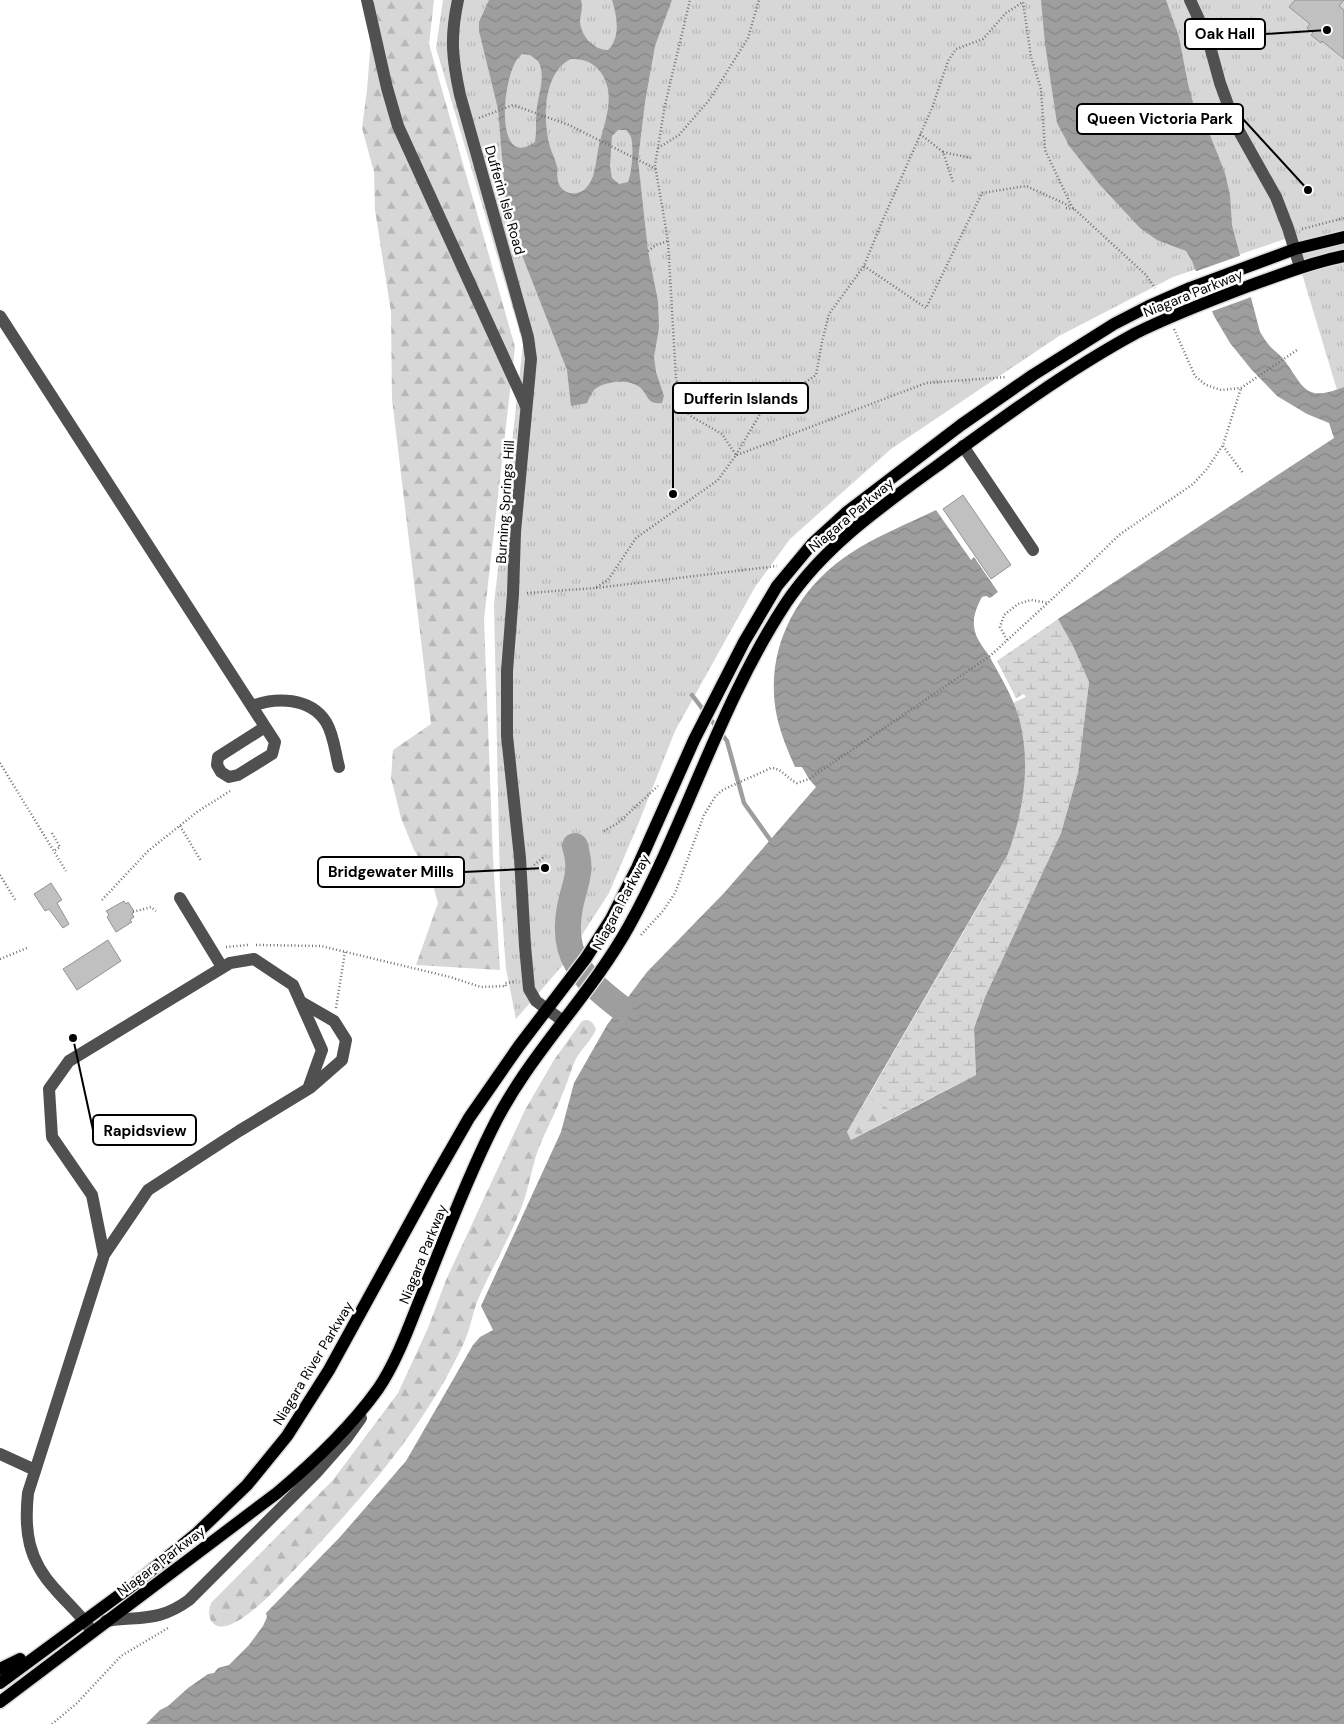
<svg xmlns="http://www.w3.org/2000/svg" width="1344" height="1724" viewBox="0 0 1344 1724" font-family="'DM Sans',sans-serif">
  <defs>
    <pattern id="forest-firs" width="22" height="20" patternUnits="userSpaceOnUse" patternTransform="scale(1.25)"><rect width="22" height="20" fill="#d7d7d7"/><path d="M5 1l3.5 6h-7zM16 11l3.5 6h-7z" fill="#b7b7b7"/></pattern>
    <pattern id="wetland-marsh" width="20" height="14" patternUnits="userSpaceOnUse" patternTransform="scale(1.25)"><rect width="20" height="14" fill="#d7d7d7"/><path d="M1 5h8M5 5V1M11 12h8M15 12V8" fill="none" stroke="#b7b7b7"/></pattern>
    <pattern id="park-tufts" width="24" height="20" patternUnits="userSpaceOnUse" patternTransform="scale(1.25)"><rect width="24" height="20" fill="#d7d7d7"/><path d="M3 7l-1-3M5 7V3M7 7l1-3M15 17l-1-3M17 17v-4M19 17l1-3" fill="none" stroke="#b7b7b7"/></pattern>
    <pattern id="water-waves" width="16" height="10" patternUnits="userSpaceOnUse" patternTransform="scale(1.25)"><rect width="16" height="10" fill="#9e9e9e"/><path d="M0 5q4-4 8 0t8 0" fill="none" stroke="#868686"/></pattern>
  </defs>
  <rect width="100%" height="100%" fill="#fff"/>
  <g fill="url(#forest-firs)">
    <polygon points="374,0 434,0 429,44 515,347 484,619 493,858 500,970 416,965 438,903 431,877 414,850 401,818 391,778 393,750 431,724 392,399 391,312 375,210 374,172 362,128 367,90"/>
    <path d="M586 1020C591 1020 594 1024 596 1029 592 1040 583 1047 577 1057 572 1066 569 1078 565 1088 558 1106 550 1123 542 1140 532 1162 530 1186 521 1209 509 1239 492 1268 479 1297 472 1313 470 1332 462 1347 419 1438 348 1514 279 1586 268 1597 230 1637 214 1624 207 1618 209 1610 211 1603L333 1480 398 1393 428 1328 446 1280 525 1110 554 1060 582 1021Z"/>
    <path d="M868 1097C877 1101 889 1105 894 1114L892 1118 851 1140 847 1132Z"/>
  </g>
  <path fill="url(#wetland-marsh)" d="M1058 619 1073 646 1089 682 1078 773 1061 833 985 997 974 1027 976 1075 892 1118 894 1114 892 1111 868 1097 1000 869C1026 817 1033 758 1013 703L1026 697 1024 694 1016 698 997 661Z"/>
  <polygon fill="url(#park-tufts)" points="443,0 1344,0 1344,387 1337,390 1291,237 1173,277 1059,336 891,449 790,539 755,587 675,731 639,822 609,893 562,966 516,1019 506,969 500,887 494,604 523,344 436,48"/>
  <g fill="url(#water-waves)" fill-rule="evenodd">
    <path d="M489 0H581C583 9 581 12 580 20 580 35 593 50 608 50 621 37 617 16 612 0H672L655 46 645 102 638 160 648 251 658 301 659 328 654 357 656 372 664 396 662 403C645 405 649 393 638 386 628 379 605 381 595 389 592 392 589 399 587 403L571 406 567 370 507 217 498 109 479 31V22ZM522 54 530 55 538 61C546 75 539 92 537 107 535 119 537 130 535 142 492 173 502 67 522 54ZM571 59C582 59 590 61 598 69 618 91 605 121 599 145 596 159 596 178 586 188 579 196 565 195 560 186 556 180 558 173 557 167 555 157 549 148 548 138 543 113 545 71 571 59ZM618 130H626C628 132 630 135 631 137 634 147 632 173 628 182L619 184 612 178 610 166 612 136Z"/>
    <path d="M1041 0H1166L1179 37 1188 84 1195 110 1208 130 1225 173 1230 195 1232 225 1260 332C1263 336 1265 341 1269 345 1274 351 1281 355 1285 361 1305 389 1305 402 1344 387V1724H146L160 1710 168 1706 188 1688 208 1674 214 1673 218 1668 229 1665 249 1645 263 1626 267 1617 266 1613 340 1537 406 1461 473 1345 480 1337 493 1330 481 1306 561 1132 574 1083 607 1025 647 972 724 893 816 787 809 779 802 767H795C788 751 781 735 777 717 763 652 796 588 851 553 875 537 909 523 936 510L971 560 974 557 998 592 990 598 986 596 982 597C977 606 973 616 974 626 975 641 987 650 993 663 1003 681 1015 701 1020 722 1031 767 1023 814 1007 856L847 1132 851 1140 976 1075 974 1028 985 997 1061 833 1078 773 1089 682 1073 646 1058 619 1334 438 1329 423 1307 414 1277 396 1251 369 1230 343 1214 316 1192 261 1186 251 1157 240 1140 228 1100 185 1070 147 1057 123 1045 44Z"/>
  </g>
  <polygon fill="#fff" points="1242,255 1254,296 1210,312 1194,272"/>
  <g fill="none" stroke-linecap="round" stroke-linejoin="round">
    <polyline stroke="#9e9e9e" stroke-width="4.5" points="692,695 727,741 744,803 771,841"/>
    <path stroke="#9e9e9e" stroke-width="26" d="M575 846C583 874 575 881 570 907 560 957 584 979 620 1007"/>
  </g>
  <g fill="#c0c0c0" stroke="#949494">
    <polygon points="1295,0 1344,0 1339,6 1344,10 1344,59 1322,41 1321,43 1311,35 1313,33 1307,28 1310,24 1289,7"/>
    <polygon points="963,495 1011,565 991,579 943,509"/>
    <polygon points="51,883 62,900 57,903 69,924 63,928 49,909 45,911 34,894"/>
    <polygon points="124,901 126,904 128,902 134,911 132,914 134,917 130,920 132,922 116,932 107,917 109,915 106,911"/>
    <polygon points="108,940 121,961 77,990 63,969"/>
  </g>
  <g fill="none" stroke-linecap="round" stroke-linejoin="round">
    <defs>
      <g id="major">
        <polyline points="0,1669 20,1659"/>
        <polyline points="0,1683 133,1585 196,1534 247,1485 287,1436 329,1370 430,1186 469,1118 519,1046 586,958 611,919 637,868 694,740 744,642 777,586 812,544 847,512 961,425 1033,375 1114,324 1149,306 1190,288 1295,249 1344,237"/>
        <path d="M0 1702 277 1493C314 1462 350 1428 378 1389 395 1364 407 1332 418 1304 442 1246 463 1187 491 1131 527 1056 589 998 629 926 687 821 720 703 786 603 824 546 882 506 937 466 1001 419 1066 371 1136 333 1172 315 1209 301 1246 287 1279 275 1310 263 1344 256"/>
      </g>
    </defs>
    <use href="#major" stroke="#dbdbdb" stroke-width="15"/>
    <g stroke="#727272" stroke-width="2.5" stroke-dasharray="1 2.5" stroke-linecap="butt">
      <polyline points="479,118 513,105 569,125 656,169"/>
      <polyline points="920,134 943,152 953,182"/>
      <polyline points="658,148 679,135 710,99 748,38 759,0"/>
      <polyline points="943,152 971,158"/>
      <polyline points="1066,208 1074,209"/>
      <polyline points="1302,229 1344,218"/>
      <polyline points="648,251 656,245 668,241"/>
      <polyline points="864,266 926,308 982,193 1026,186 1070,206"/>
      <polyline points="1174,329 1195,376 1206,385 1221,390 1241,388 1297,350"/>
      <polyline points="1223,446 1243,473"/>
      <polyline points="736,455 767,402 784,397 816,375 822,342 829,314 864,266 881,224 932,108 948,61 956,49 983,39 1006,13 1023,2 1031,57 1041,89 1045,150 1072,207 1146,275 1155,288"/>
      <polyline points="737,455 926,383 1006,377"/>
      <polyline points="596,588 777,566"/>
      <polyline points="527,593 595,588 608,580 636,538 718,480 736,455 722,434 689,415 676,379 668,241 655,165 665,105 690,0"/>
      <polyline points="1007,640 1000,627 1004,615 1018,604 1031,600 1049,603"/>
      <polyline points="0,763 66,871"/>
      <polyline points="180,826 201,861"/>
      <polyline points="604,831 618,823 658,786"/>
      <polyline points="52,833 60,847 54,851"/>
      <polyline points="534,865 545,856"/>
      <polyline points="0,875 16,901"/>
      <polyline points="102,900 148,851 197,812 230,791"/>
      <polyline points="133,912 151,907 156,911"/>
      <path d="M641 935 663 911 675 893 704 815 715 797 721 791 729 787 771 768C782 768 787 779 797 783L809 779 990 656 1076 577 1119 535 1193 484 1207 469 1223 445 1241 388"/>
      <polyline points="256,945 321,946 450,977 481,987 506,986 505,983 514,982"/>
      <polyline points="226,947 248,945"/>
      <polyline points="0,959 27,948"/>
      <polyline points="336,1008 345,952"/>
      <polyline points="52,1724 77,1703 121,1656 168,1628"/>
    </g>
    <g stroke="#505050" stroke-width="12">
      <polyline points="367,0 387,88 398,126 526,406"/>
      <path d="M458 0C450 37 452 58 460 95L528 337 531 359 515 532 513 594 507 671V736L520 858 525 946 529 989 536 1001 563 1021"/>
      <polyline points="1190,0 1208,39 1220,83 1235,124 1276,197 1288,228 1300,267"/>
      <polyline points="0,316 275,742 272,754 238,775 229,777 221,772 217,765 218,757 265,727"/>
      <polyline points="963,446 1033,550"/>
      <path d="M252 706C276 697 310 697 326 722 334 735 335 752 339 767"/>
      <polyline points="180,898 222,967"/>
      <polyline points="301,1002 334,1021 346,1040 342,1060 310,1088"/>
      <polyline points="0,1454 35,1470"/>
      <path d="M106 1621C141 1616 159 1622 189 1600L316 1473 346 1439 361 1418"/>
      <path d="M91 1630C81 1615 67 1603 55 1589 28 1560 24 1531 28 1493L104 1255 148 1190 239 1131 308 1089 322 1050 293 985 254 959 230 963 69 1061 49 1089 52 1137 92 1195 104 1255"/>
    </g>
    <use href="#major" stroke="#000" stroke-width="12"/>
  </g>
  <g text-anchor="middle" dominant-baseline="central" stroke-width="5" stroke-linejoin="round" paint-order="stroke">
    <g font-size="14" fill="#000" stroke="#fff">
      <text transform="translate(505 200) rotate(74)">Dufferin Isle Road</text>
      <text transform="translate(1193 293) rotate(-22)">Niagara Parkway</text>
      <text transform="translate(505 502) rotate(-86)">Burning Springs Hill</text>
      <text transform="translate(851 515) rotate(-40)">Niagara Parkway</text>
      <text transform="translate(621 902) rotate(-62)">Niagara Parkway</text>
      <text transform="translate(423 1254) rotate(-68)">Niagara Parkway</text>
      <text transform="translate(313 1363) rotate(-59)">Niagara River Parkway</text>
      <text transform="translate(161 1561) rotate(-37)">Niagara Parkway</text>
    </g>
  </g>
  <path fill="none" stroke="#000" stroke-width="2" d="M1327 30L1265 34M1308 190L1243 119M673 494L673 398M545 868L464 872M73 1038L93 1130"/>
  <g fill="#000" stroke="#fff" stroke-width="2">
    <circle cx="1327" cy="30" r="5"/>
    <circle cx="1308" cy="190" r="5"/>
    <circle cx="673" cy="494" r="5"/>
    <circle cx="545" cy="868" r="5"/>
    <circle cx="73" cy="1038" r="5"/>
  </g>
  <g fill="#fff" stroke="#000" stroke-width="2">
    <rect x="1185" y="19" width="80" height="30" rx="5"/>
    <rect x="1077" y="104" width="166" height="30" rx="5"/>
    <rect x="673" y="383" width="135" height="30" rx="5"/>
    <rect x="318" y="857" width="146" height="30" rx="5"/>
    <rect x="93" y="1115" width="103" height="30" rx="5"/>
  </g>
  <g font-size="15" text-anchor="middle" font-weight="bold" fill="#000">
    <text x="1225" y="39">Oak Hall</text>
    <text x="1160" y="124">Queen Victoria Park</text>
    <text x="741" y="404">Dufferin Islands</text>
    <text x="391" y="877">Bridgewater Mills</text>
    <text x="145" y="1136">Rapidsview</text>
  </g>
</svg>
